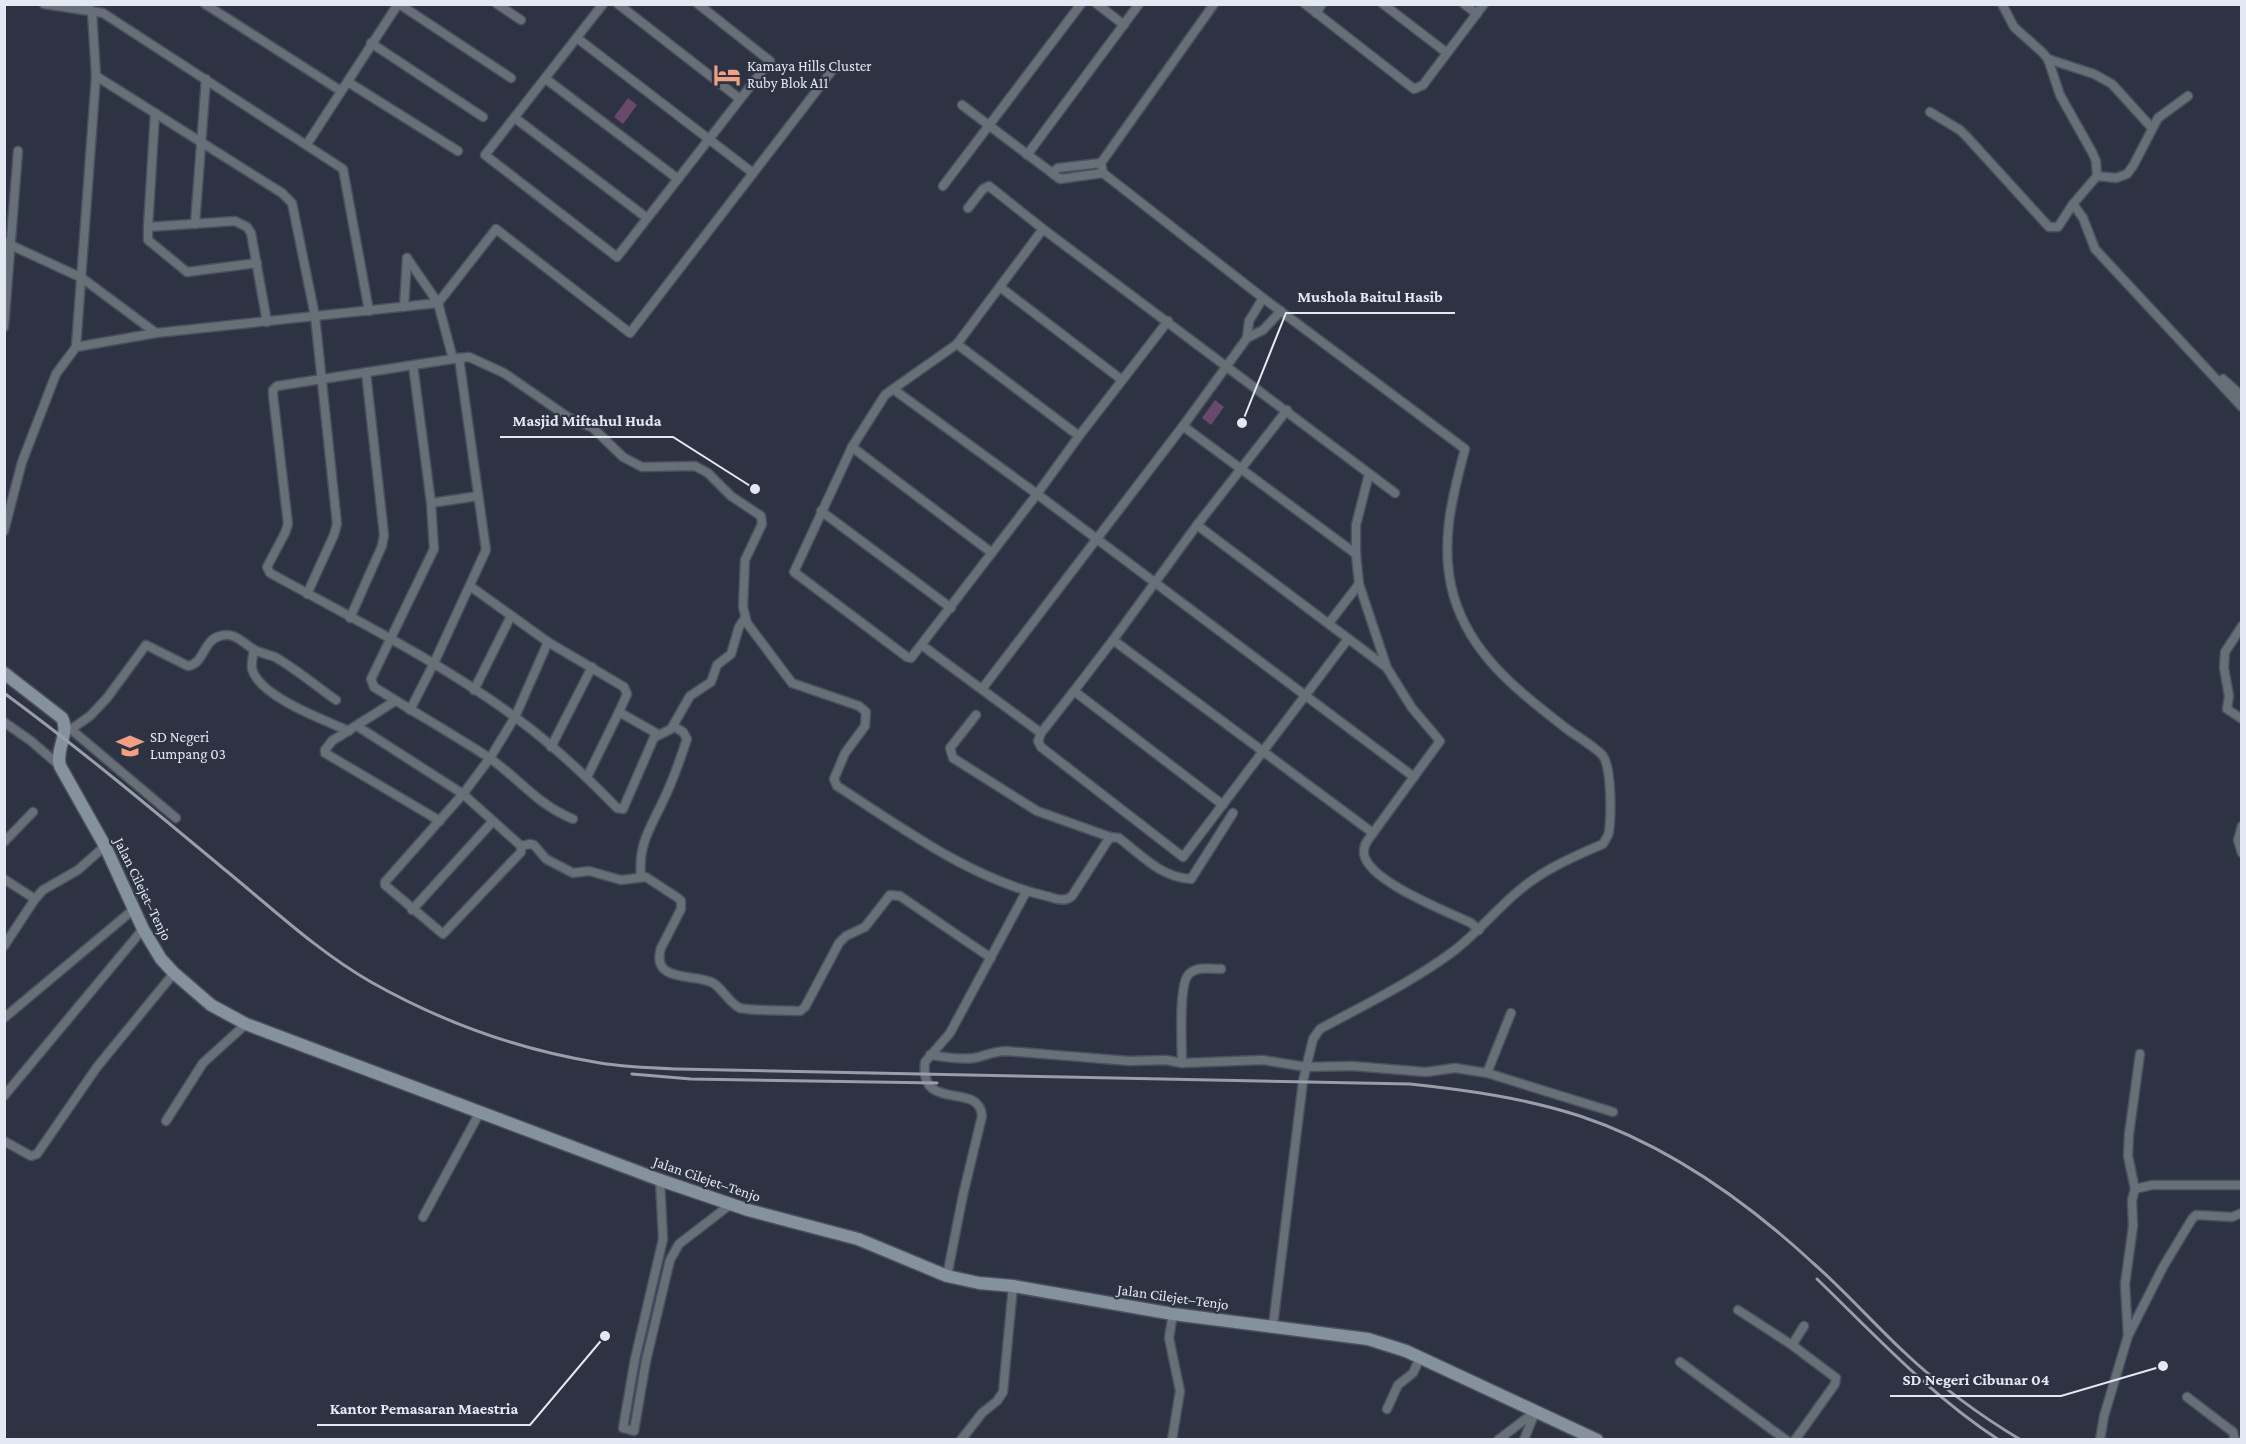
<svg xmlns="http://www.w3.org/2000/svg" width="2246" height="1444" viewBox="0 0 2246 1444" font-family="'Crimson Pro',serif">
  <rect width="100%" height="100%" fill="#2e3344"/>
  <g fill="#68496b">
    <polygon points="628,98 637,105 623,124 614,117"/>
    <polygon points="1215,400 1224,407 1211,425 1202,418"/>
  </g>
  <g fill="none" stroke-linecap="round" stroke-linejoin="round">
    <defs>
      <g id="minor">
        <polyline points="44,4 103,13 343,169 369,311"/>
        <polyline points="205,4 341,91"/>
        <polyline points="399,4 511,78"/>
        <polyline points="497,4 521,20"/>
        <polyline points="603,4 485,155 617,257 770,61 698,4"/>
        <polyline points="618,4 740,99"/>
        <polyline points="1097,4 1124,25"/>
        <polyline points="1305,4 1414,89 1423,85 1484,4"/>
        <polyline points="1383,4 1447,53"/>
        <polyline points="1464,4 1477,14"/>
        <polyline points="2002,4 2014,27 2043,53 2048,59 2060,95 2092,152 2096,161 2097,176 2073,204 2083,218 2095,249 2242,407"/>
        <polyline points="1316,13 1322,4"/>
        <polyline points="577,38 753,173"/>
        <polyline points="371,43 483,117"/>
        <polyline points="2048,59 2094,74 2112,84 2152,128"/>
        <polyline points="96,76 282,193 292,203 315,316 337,524 334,535 307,594"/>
        <polyline points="546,79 678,179"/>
        <polyline points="348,82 458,151"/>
        <polyline points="962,105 1060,179 1103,173"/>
        <polyline points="1930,112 1960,130 1967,137 2049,227 2058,227 2073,204"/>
        <polyline points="155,113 148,227 235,221 247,227 251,233 267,322"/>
        <polyline points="515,118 647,218"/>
        <polyline points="307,144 398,4"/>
        <polyline points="1027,155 1139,4"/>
        <path d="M1101 163 1103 173 1263 298 1465 449C1452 497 1439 547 1454 597 1472 657 1520 692 1567 729 1575 735 1598 749 1603 756 1612 769 1611 817 1609 832 1608 837 1605 840 1603 844 1575 856 1545 869 1522 888 1497 908 1477 934 1451 953 1410 983 1364 1005 1320 1029L1313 1039 1303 1081 1273 1326"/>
        <polyline points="1052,173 1058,168 1101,163 1214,4"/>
        <polyline points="2097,176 2116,178 2127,174 2133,166 2158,118 2188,96"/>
        <polyline points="943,186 1081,4"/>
        <polyline points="968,208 983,189 989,186 1043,229 1395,493"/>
        <polyline points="195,224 206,79"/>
        <polyline points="148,227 148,240 187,272 257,263"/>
        <polyline points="4,242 82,278 156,333"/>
        <polyline points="407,258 438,303 496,229 630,333 831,72"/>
        <polyline points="1000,287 1122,380"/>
        <polyline points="404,307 407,258"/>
        <polyline points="1168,321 1079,436 1037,494 1414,777"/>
        <polyline points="4,327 18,151"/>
        <polyline points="1247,338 1249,321 1263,298"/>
        <polyline points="957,344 1079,436"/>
        <polyline points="76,347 156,333 438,303 453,359"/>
        <path d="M459 358 469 357 504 373 568 417 593 428 623 457 642 467 695 466 708 473 731 496 761 516 762 524 745 560 743 607 747 623 792 683 859 706 866 712 865 726 845 753 834 779 837 786C903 828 969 878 1046 896 1055 898 1064 903 1072 896L1110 837 1119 838C1141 855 1162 878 1191 879L1233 813"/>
        <path d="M413 365 431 503 434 549 371 679 374 687C412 711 451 733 488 757 519 778 536 804 573 819"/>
        <polyline points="2223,379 2242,396"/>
        <polyline points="893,389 1037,494 911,658 907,657 794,572 852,447 885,395 893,389 957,344 1043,229"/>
        <polyline points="1287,410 1197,525 1113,640 1373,833 1440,741 1412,708 1387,668 1359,584 1356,554 1356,525 1369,474"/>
        <polyline points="1183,426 1356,554"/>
        <polyline points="852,447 992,553"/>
        <polyline points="431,503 478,496"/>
        <polyline points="821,511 951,608"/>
        <polyline points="1197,525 1386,667"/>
        <polyline points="4,531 22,462 56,374 76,347 96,76 92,12 87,4"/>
        <polyline points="350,618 382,546 384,535 366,372"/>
        <polyline points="1329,623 1359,584"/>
        <polyline points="2242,626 2225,652 2224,668 2229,696 2227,709 2242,719"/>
        <polyline points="1113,640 1074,691 1223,805"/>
        <polyline points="923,646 1041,733 1074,691"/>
        <path d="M254 650C253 656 251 663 252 669 260 697 324 720 349 731"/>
        <polyline points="982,689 1183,426 1247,338 1263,330 1281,311"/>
        <polyline points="474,690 511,616"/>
        <polyline points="395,701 332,741 325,750 325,753 440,821"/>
        <path d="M410 710 434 663 486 550 459 358 277 386 273 390V395L288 524 285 533 267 567 270 573C352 618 440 662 515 717 552 744 586 776 617 808L623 809 656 733 619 712 627 694 624 687 548 642 470 586"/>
        <polyline points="976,715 950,748 953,758 1037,811 1110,837"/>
        <polyline points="4,722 31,741 60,766"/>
        <polyline points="67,726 176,818"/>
        <polyline points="357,726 463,794 521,846 521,852 443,934 385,885 385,882 463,794 490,758 515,717 548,642"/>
        <path d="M70 730 90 716 107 698 146 645 188 666C204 664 203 640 220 636 235 632 242 642 253 649 259 653 268 654 275 657 296 669 316 686 336 700"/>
        <polyline points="1041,733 1038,741 1041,747 1183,857 1348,639"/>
        <polyline points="657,736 671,729 690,696 711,682 717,665 731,654 739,627 745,618"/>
        <polyline points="551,747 592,667"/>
        <polyline points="587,777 619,712"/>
        <polyline points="2242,826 2238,840 2242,853"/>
        <path d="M1373 833C1368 840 1363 845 1364 854 1368 881 1446 911 1471 923L1479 930"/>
        <polyline points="4,842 33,812"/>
        <path d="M521 846 530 844 534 845 546 859 573 873 589 871 621 880 646 877 678 898 681 901V909L661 948C650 984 697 973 713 983 723 989 729 1003 740 1008 749 1011 788 1010 800 1011L805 1007 839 943 846 936 865 927 890 895 900 896 991 958"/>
        <path d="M641 877C638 844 650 829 663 801 673 781 680 760 687 739L683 732 673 726"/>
        <polyline points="4,879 35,899"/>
        <polyline points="412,910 493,821"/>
        <polyline points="4,946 35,899 43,890 78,870 105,846"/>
        <polyline points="4,1018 134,909"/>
        <path d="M930 1055C944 1057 959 1060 974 1058 985 1056 994 1051 1006 1051L1129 1061 1166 1060 1182 1063 1263 1060 1306 1067 1352 1066 1426 1072 1455 1068 1487 1073 1511 1013"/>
        <path d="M1182 1063C1182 1046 1178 984 1189 974 1197 966 1211 969 1221 969"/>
        <polyline points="1487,1073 1613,1112"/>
        <polyline points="4,1096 143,929"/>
        <polyline points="166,1121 203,1063 246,1024"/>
        <polyline points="4,1141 31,1156 37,1154 97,1067 174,973"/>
        <polyline points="660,1180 663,1239 635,1359 623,1428 634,1431 646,1361 670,1260 679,1244 731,1204"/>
        <polyline points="2135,1189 2128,1156 2129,1134 2140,1054"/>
        <polyline points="423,1217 480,1112"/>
        <path d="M947 1276 963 1195 982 1116C979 1080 919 1114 925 1062L950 1033 1026 892"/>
        <polyline points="1738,1310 1792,1345 1804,1326"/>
        <polyline points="2128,1336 2163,1267 2192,1219 2196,1215 2232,1217 2242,1213"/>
        <polyline points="1792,1345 1836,1378 1835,1384 1795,1440"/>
        <polyline points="1680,1362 1786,1440"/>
        <polyline points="2187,1397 2233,1432 2235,1440"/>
        <polyline points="1387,1409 1398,1385 1413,1373 1420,1358"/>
        <polyline points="961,1440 982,1413 997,1401 1003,1392 1013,1286"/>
        <polyline points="1172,1440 1180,1391 1169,1338 1173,1314"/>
        <polyline points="1498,1440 1536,1411"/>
        <polyline points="1524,1440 1535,1412"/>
        <polyline points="2100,1440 2104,1416 2128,1336 2125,1284 2133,1226 2132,1200 2135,1189 2152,1185 2242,1185"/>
      </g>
      <path id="secondary" d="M4 673 62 718C70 733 55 750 60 766L105 846 143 929 161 959 174 973 211 1005 246 1024 660 1180 748 1210 858 1239 947 1276 979 1283 1013 1286 1173 1314 1368 1339 1406 1351 1597 1440"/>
    </defs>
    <use href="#minor" stroke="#4b5060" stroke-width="11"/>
    <use href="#secondary" stroke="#4b5060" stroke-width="15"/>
    <use href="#minor" stroke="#687077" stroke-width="8"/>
    <use href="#secondary" stroke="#85919c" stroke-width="12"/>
    <g stroke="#9a9eab" stroke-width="3">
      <path d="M4 693C80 749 152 809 224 869 272 908 317 951 371 982 442 1022 519 1050 600 1063 625 1067 652 1068 677 1069L1410 1084C1467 1090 1524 1098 1580 1116 1667 1145 1746 1201 1813 1263 1845 1291 1873 1323 1904 1352 1939 1385 1979 1415 2021 1440"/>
      <polyline points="632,1074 691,1079 937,1083"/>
      <path d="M1817 1279C1875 1335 1930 1395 1999 1440"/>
    </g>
  </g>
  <defs>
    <symbol id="hotel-bare" viewBox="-9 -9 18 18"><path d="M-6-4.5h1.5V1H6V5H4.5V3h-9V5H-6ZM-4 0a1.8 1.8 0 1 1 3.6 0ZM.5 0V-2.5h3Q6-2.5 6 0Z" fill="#f2a081" stroke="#2e3344" stroke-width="2.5" paint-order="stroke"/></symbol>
    <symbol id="school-bare" viewBox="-9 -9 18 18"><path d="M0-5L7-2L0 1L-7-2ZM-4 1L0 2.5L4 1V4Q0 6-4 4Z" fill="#f2a081" stroke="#2e3344" stroke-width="2.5" paint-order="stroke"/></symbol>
  </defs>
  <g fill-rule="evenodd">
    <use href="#hotel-bare" x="708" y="56" width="38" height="38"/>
    <use href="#school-bare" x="111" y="727" width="38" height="38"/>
  </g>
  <g text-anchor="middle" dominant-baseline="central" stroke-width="4.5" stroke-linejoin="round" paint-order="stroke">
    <g font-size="15" fill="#e4e8f3" stroke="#2e3344" text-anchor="start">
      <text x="747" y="66">Kamaya Hills Cluster<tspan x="747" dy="17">Ruby Blok A11</tspan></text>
      <text x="150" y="737">SD Negeri<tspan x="150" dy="17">Lumpang 03</tspan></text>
    </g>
    <g font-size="15" fill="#e4e8f3" stroke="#2e3344">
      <text transform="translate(143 889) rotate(64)">Jalan Cilejet–Tenjo</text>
      <text transform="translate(707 1179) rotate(19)">Jalan Cilejet–Tenjo</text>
      <text transform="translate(1173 1297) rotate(8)">Jalan Cilejet–Tenjo</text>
    </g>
  </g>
  <path fill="none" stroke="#e4e8f3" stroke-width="2" d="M1242 423L1286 313H1455M755 489L673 437H500M2163 1366L2061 1396H1890M605 1336L530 1425H317"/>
  <g fill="#e4e8f3" stroke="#2e3344" stroke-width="2">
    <circle cx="1242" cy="423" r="6"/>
    <circle cx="755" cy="489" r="6"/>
    <circle cx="2163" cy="1366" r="6"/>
    <circle cx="605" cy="1336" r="6"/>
  </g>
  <g font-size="16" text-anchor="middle" font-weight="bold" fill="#e4e8f3" stroke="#2e3344" stroke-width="4.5" stroke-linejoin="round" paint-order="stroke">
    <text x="1370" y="302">Mushola Baitul Hasib</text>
    <text x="587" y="426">Masjid Miftahul Huda</text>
    <text x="1976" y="1385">SD Negeri Cibunar 04</text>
    <text x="424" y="1414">Kantor Pemasaran Maestria</text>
  </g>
  <rect width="2246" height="1444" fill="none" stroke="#e4e8f3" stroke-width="12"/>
</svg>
